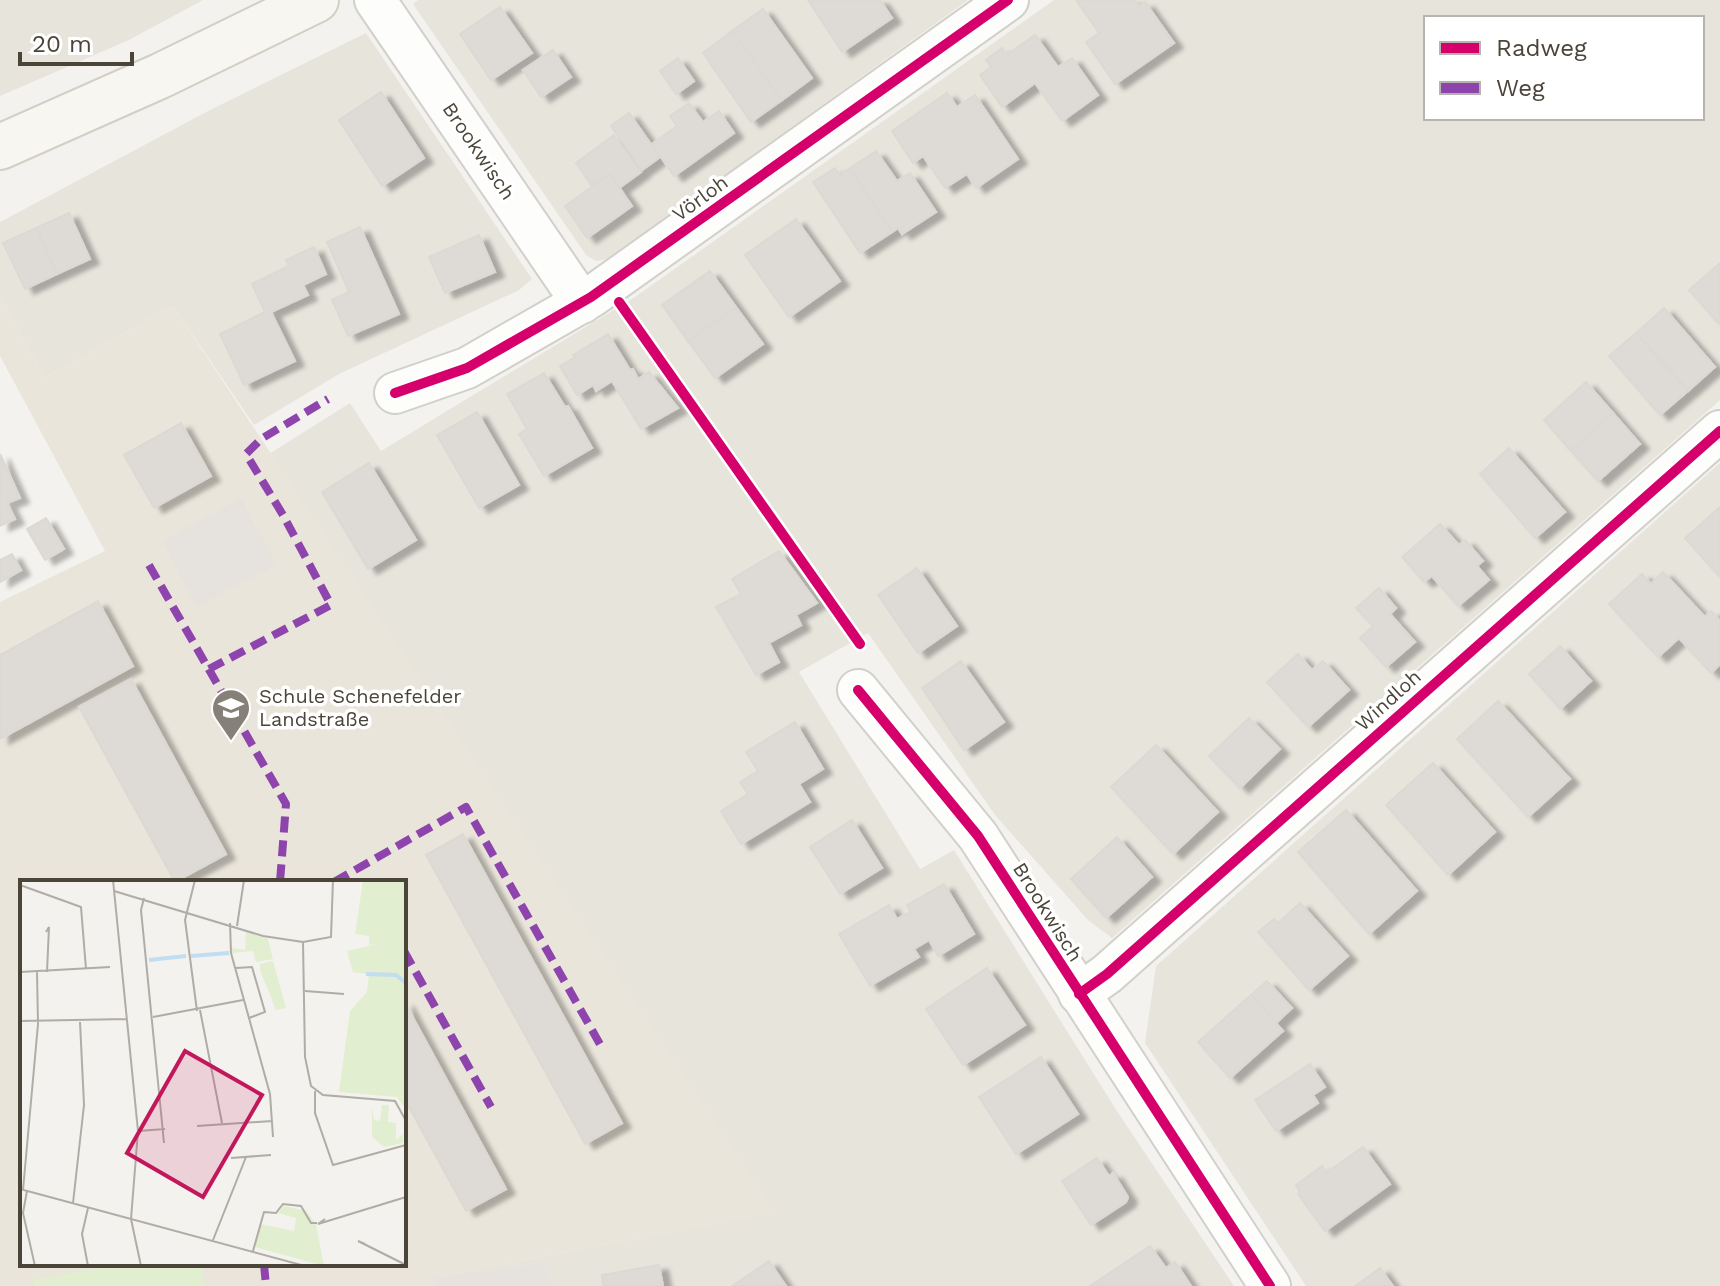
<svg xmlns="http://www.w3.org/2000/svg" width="1720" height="1286" viewBox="0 0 1720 1286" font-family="'Work Sans',sans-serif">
  <defs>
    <filter id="shadow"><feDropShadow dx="9" dy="5" stdDeviation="2" flood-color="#0004"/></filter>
  </defs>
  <rect width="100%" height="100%" fill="#f4f2ee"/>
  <g fill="#e7e4dc" fill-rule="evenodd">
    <polygon points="0,0 203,0 129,40 0,96"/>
    <polygon points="418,0 968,0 608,259 596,261 586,255 413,4"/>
    <path d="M1054 0H1720V400L1112 938 1089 921 995 815 868 633 799 672 920 869 954 850 1115 1108 1234 1286H436L434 1278 774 1212 269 454 350 403 381 451 635 297ZM1426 18H1702V118H1426Z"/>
    <polygon points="366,33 532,279 519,290 339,374 254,425 173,306 44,378 0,294 0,222 208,111"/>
    <polygon points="1720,463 1720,1286 1306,1286 1145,1043 1156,966"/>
  </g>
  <path fill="#eae5da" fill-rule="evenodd" d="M0 294 44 378 173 306 775 1212 435 1278 436 1286H0V602L105 551 0 356ZM22 882H404V1264H22Z"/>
  <polygon fill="#e1eecf" points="119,1264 201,1264 205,1286 34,1286 33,1280"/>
  <g fill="#e6e3df">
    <polygon points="241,498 277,565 197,607 162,541"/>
    <polygon points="545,1263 550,1286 436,1286 434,1278"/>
  </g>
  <g fill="#dedbd6" stroke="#dcd9d4" stroke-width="2" filter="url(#shadow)">
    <polygon points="808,0 880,0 892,18 842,52"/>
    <polygon points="1076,0 1135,0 1139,6 1145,2 1174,43 1115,84 1086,42 1099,33"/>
    <polygon points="500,7 532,53 491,80 460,34"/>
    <polygon points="763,9 812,78 782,100 732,31"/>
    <polygon points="732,31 782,100 751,122 703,53"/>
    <polygon points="1035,35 1058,67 1072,58 1098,95 1062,121 1035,83 1002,107 980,75 991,67 986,60 1002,48 1007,55"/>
    <polygon points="553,50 571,77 541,97 523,70"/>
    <polygon points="678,58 694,81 676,94 660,71"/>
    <polygon points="381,92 424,158 382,186 339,120"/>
    <polygon points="947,93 957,107 975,95 1018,159 976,188 967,174 945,188 923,156 913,163 892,131"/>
    <polygon points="689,103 703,122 719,111 734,133 674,176 652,144 677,126 670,116"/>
    <polygon points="629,113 660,157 642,170 611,126"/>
    <polygon points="614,135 641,172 619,188 610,174 592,186 576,163"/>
    <polygon points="876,151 897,181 910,173 936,212 902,234 898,228 892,232 850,168"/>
    <polygon points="835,168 840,175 850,168 892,232 860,253 813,182"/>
    <polygon points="610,174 632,206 587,238 565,206"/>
    <polygon points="69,213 90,259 57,274 36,228"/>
    <polygon points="796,219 840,281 789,317 745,255"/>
    <polygon points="360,227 399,314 348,336 332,300 349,292 327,242"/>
    <polygon points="36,228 57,274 25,289 3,243"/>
    <polygon points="479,235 495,272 445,293 429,257"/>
    <polygon points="314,247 326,274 303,285 308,295 271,312 295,361 244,385 220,334 265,312 252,284 289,266 286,260"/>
    <polygon points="1720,263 1720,322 1718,323 1689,290"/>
    <polygon points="710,271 736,307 688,341 662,305"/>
    <polygon points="736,307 763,344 715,378 688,341"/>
    <polygon points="1664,308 1715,367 1688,391 1636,333"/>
    <polygon points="1636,333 1688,391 1660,415 1609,356"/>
    <polygon points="608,334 630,370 633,369 638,379 649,372 678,408 641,429 612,381 596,391 593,385 577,395 560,366 575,357 573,355"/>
    <polygon points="544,373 565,407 568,406 592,448 544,476 519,434 527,429 507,394"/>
    <polygon points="1586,382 1613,413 1571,451 1544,420"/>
    <polygon points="477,412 519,485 479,508 437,435"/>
    <polygon points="1613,413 1640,444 1598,481 1571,451"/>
    <polygon points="181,423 211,476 154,508 124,455"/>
    <polygon points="1509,448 1565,512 1535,538 1480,474"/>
    <polygon points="0,454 20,498 7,503 15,519 0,526"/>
    <polygon points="369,463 416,540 368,569 322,492"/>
    <polygon points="1720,507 1720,577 1685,538"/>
    <polygon points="46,518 64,549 45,560 27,529"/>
    <polygon points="1440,524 1459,545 1465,540 1483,561 1477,566 1489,580 1458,606 1432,576 1424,582 1402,557"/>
    <polygon points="779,551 817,603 796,615 801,625 769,643 779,662 756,675 716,607 741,594 732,579"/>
    <polygon points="12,554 21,570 0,582 0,560"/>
    <polygon points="917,568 957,626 918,653 878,595"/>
    <polygon points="1663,572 1705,617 1711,611 1720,621 1720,664 1711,673 1679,638 1658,657 1609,604 1642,574 1651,584"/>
    <polygon points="1379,588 1396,608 1390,614 1415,642 1386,667 1360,638 1373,626 1356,608"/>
    <polygon points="98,601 133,666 0,739 0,655"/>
    <polygon points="1560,646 1591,681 1560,709 1529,674"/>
    <polygon points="1298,654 1312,670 1323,661 1349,690 1308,727 1267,682"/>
    <polygon points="961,661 1004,722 964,750 922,688"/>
    <polygon points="131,679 226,854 175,882 79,707"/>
    <polygon points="1498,701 1570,779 1528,817 1457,739"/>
    <polygon points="1249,718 1280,749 1240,788 1209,756"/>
    <polygon points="795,722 823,769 799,784 810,802 741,844 721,811 748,794 740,782 758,771 746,752"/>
    <polygon points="1156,745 1218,812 1173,854 1111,787"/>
    <polygon points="1433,763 1495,832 1448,875 1386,805"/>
    <polygon points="1346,810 1417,891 1369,934 1298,852"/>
    <polygon points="852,820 882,868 840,894 810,847"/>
    <polygon points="463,834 622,1123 585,1144 426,855"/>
    <polygon points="1117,837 1152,877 1106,918 1071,879"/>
    <polygon points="944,884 974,934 938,956 929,940 914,949 919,957 870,986 839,934 889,905 897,919 911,912 907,905"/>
    <polygon points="1300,903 1348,956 1309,990 1258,932 1274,919 1278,923"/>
    <polygon points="987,968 1025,1025 963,1065 926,1009"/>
    <polygon points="1267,981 1292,1008 1276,1023 1251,995"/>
    <polygon points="1251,995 1283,1031 1230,1078 1198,1042"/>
    <polygon points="404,1001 506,1189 466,1211 404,1098"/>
    <polygon points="1041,1057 1078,1114 1016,1154 979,1097"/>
    <polygon points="1310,1064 1325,1087 1313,1095 1318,1103 1276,1131 1255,1100"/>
    <polygon points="1363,1147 1390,1184 1325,1231 1298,1194 1300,1192 1296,1185 1322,1166 1326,1173"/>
    <polygon points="1097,1158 1109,1176 1113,1173 1128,1197 1126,1202 1091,1225 1062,1181"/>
    <polygon points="1150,1246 1166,1268 1175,1262 1191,1286 1090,1286"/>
    <polygon points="769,1261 786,1286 732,1286"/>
    <polygon points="659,1265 663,1286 603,1286 602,1275"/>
    <polygon points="1380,1268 1393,1286 1355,1286 1361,1282"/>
  </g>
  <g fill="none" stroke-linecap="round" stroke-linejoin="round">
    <defs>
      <g id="street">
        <polyline points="375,0 582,303"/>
        <polyline points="395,393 467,368 591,297 1008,0"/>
        <polyline points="858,690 978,836 1270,1286"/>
        <polyline points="1079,994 1107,974 1720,431"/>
      </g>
      <polyline id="secondary" points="0,147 160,76 316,0"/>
    </defs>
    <use href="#street" stroke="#d2d0cb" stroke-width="44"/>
    <use href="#secondary" stroke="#d3cfc5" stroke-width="48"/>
    <use href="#street" stroke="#fdfdfc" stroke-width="40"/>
    <use href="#secondary" stroke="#f7f6f1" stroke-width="44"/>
    <g stroke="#8e44ad" stroke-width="8" stroke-dasharray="16 8" stroke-linecap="butt">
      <polyline points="149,565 286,804 280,882"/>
      <polyline points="209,669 331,605 283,515 246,454 261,439 328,399"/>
      <polyline points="334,882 466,807 601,1046"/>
      <polyline points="404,951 491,1107"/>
      <polyline points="264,1264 266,1286"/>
    </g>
    <defs>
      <g id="cycleway">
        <polyline points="619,302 860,644"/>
        <polyline points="395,393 467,368 591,297 1008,0"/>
        <polyline points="858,690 978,836 1270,1286"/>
        <polyline points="1079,994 1107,974 1720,431"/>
      </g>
    </defs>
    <use href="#cycleway" stroke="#fff" stroke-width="15"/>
    <use href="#cycleway" stroke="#d6006c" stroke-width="10"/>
  </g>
  <defs>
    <symbol id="school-pin" viewBox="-11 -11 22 30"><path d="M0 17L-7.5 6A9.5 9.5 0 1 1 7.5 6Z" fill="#868178" stroke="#fff"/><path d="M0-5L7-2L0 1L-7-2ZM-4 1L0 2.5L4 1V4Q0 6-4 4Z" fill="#fff"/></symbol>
  </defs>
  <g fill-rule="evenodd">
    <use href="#school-pin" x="209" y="686" width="44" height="60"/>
  </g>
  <g text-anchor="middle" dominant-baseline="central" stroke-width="7" stroke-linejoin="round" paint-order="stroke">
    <g font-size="20" fill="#4b4439" stroke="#fff">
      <text transform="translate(479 151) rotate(56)">Brookwisch</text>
      <text transform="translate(700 198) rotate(-36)">Vörloh</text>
      <text transform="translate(1388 700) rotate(-42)">Windloh</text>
      <text transform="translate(1048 912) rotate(58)">Brookwisch</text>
    </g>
    <g font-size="20" fill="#4b4439" stroke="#fff" text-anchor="start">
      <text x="259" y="696">Schule Schenefelder<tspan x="259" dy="23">Landstraße</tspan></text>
    </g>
  </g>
  <g transform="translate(20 880)">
    <rect width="386" height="386" fill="#f4f2ee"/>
    <path d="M343 0H386V229L377 217 319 212 330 131 347 112 349 94 333 92 327 71 358 64 349 65V56L335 54ZM226 52 248 59 253 79 236 82 233 71 212 73V68L225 70ZM253 81 266 128 256 130 240 90V84ZM362 225H369L368 242 376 243V260L383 254V263L364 267 352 257V226L354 240 360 241ZM264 326 286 331 296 344 304 386 235 367 240 344 274 351 276 338 258 333Z" fill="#e1eecf"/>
    <path fill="none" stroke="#c0ddf1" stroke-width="4" d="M171 76 209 73M129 80 166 76M346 94 376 95 386 103"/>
    <path fill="none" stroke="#b0aca6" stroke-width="2" d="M93 0 118 251 111 339M175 0 165 40 177 131M0 5 61 27 66 89M94 11 243 56 283 62M124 18 121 30 144 263M210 43 211 73 250 214 253 257M217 46 224 0M26 52 29 47 27 92M283 62 285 177 291 206 303 215 375 221 386 241M283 62 311 57 313 0M216 88 232 87 245 132 229 138M0 92 90 87M285 111 324 114M180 130 202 243M133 137 223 120M0 141 107 139M295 211V233L313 285 386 265M177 246 252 241M118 251 145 249M211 278 251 275M0 309 285 386M3 310 18 144 17 92M7 311 3 333 15 386M53 323 64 225 60 142M111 339 121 386M305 339 298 344 386 317M193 360 226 277M345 364 338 361 386 385M233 371 244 332 256 333 263 324 281 326 291 343H297M68 386 62 354 68 328"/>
    <path fill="#c2185b" fill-opacity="0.15" stroke="#c2185b" stroke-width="4" d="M165 171 242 215 183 317 107 273Z"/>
    <rect width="386" height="386" fill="none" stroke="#4b4439" stroke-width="4"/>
  </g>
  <rect x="1424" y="16" width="280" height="104" fill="#ffffff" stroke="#b7b4b0" stroke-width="2"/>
  <rect x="1440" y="42" width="40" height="12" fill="#d6006c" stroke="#b7b4b0" stroke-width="2"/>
  <text x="1496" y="56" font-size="24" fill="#4b4439">Radweg</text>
  <rect x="1440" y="82" width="40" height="12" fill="#8e44ad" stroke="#b7b4b0" stroke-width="2"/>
  <text x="1496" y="96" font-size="24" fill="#4b4439">Weg</text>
  <path d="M20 52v12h112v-12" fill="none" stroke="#4b4439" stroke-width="4"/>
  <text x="32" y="52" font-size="24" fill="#4b4439" stroke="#ffffff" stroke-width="6" paint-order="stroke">20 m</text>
</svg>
